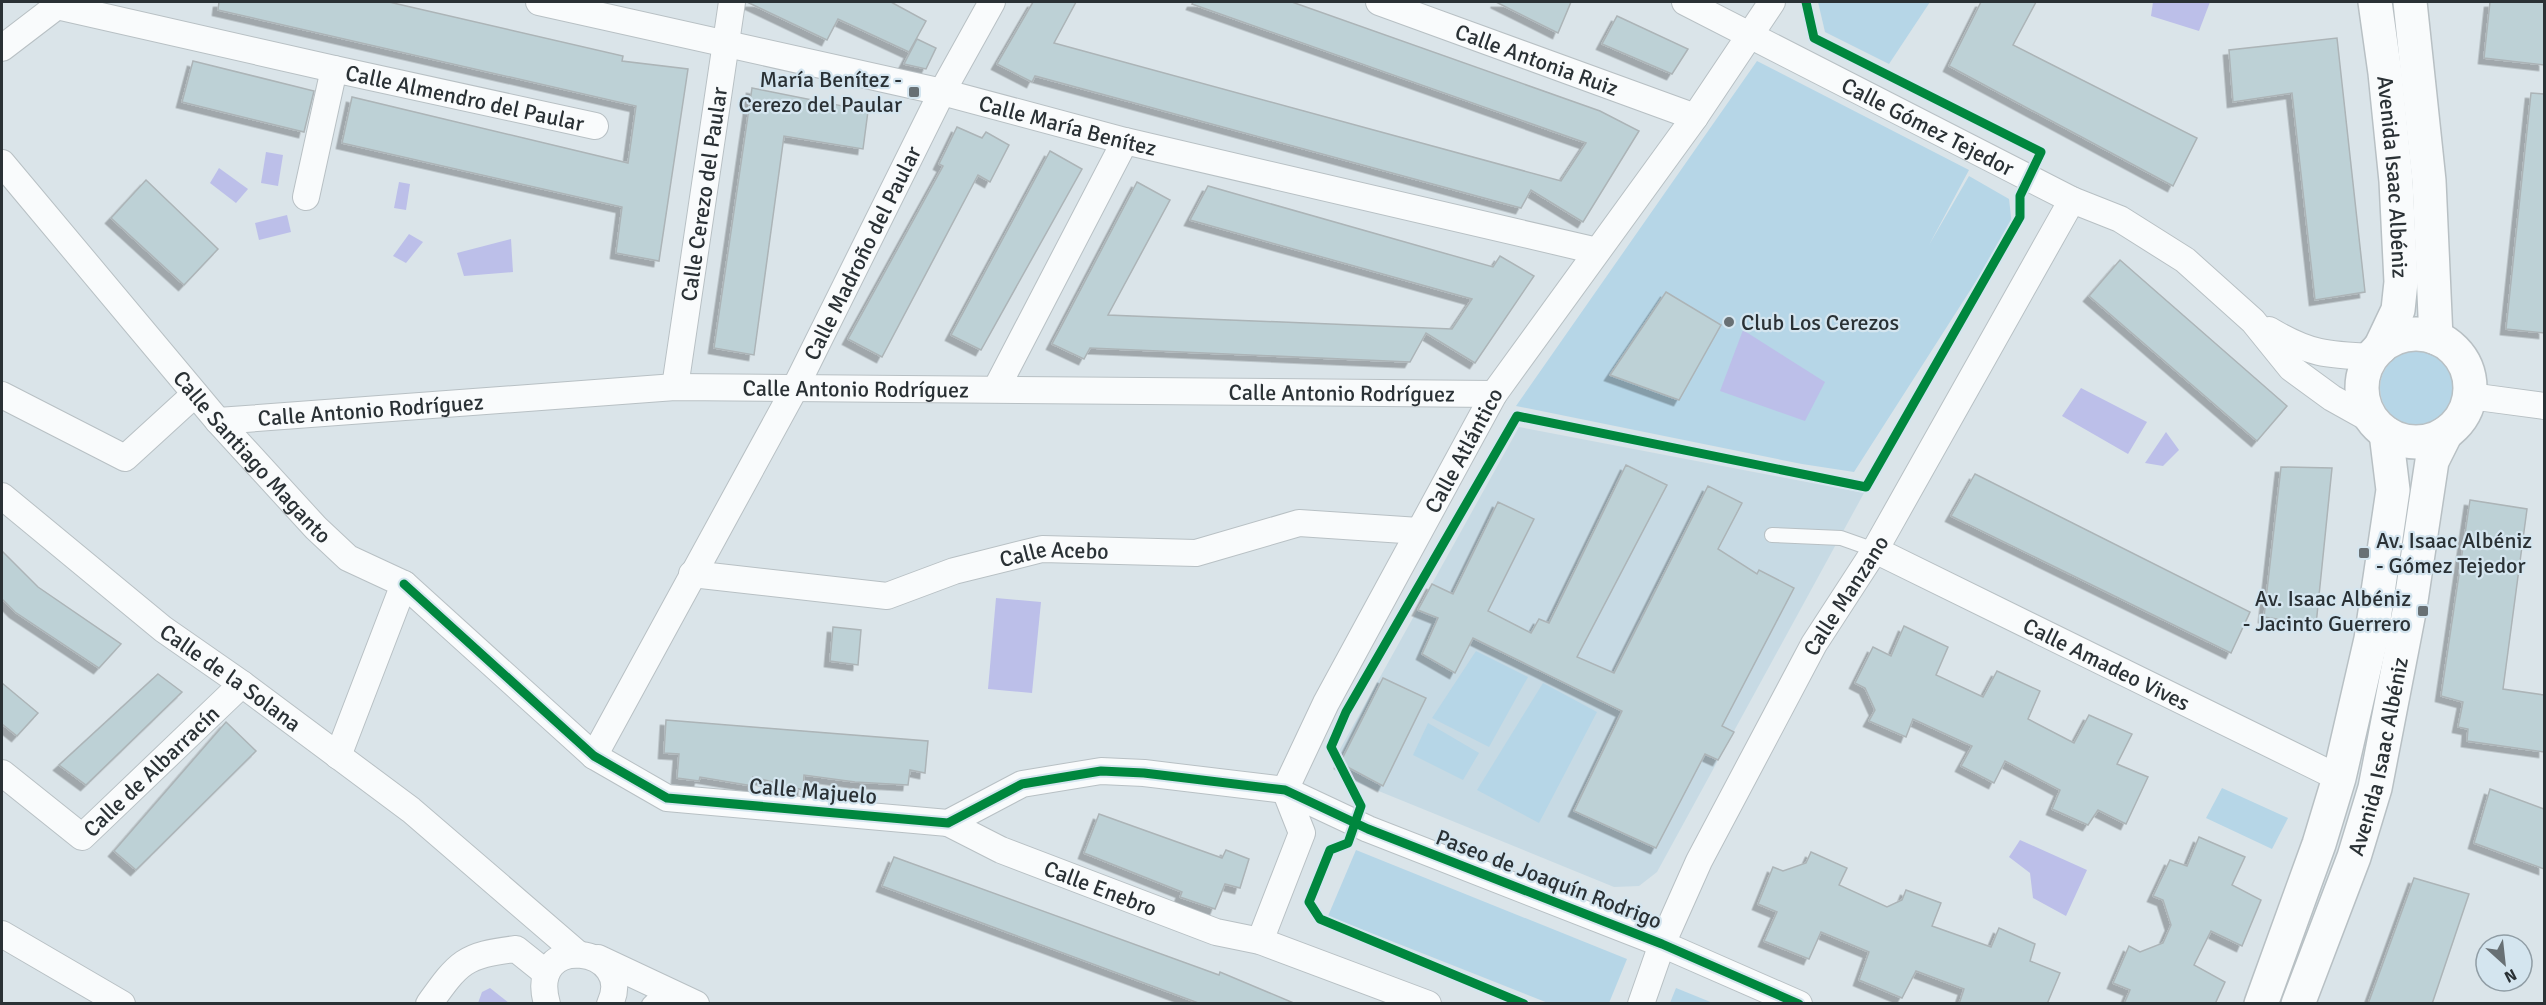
<svg xmlns="http://www.w3.org/2000/svg" width="2546" height="1005" viewBox="0 0 2546 1005" font-family="Signika,sans-serif">
  <defs>
    <filter id="shadow"><feDropShadow dx="-5.5" dy="5.5" stdDeviation="0" flood-color="#0004"/></filter>
  </defs>
  <rect width="100%" height="100%" fill="#dae4e9"/>
  <polygon fill="#c7dae4" points="1519,427 1864,493 1657,872 1639,886 1614,887 1354,781 1339,751"/>
  <g fill="#b6d6e7">
    <polygon points="1818,2 1930,2 1889,64 1825,32"/>
    <polygon points="1757,61 1969,170 1929,245 1969,176 2009,199 2012,225 1854,472 1802,464 1516,406"/>
    <circle cx="2417" cy="388" r="37"/>
    <polygon points="1476,651 1528,677 1489,747 1432,718"/>
    <polygon points="1543,683 1597,712 1539,823 1477,790"/>
    <polygon points="1428,723 1479,753 1463,780 1413,755"/>
    <polygon points="2222,788 2288,818 2272,849 2206,818"/>
    <polygon points="1356,850 1627,959 1609,1003 1548,1003 1328,916"/>
    <polygon points="1676,988 1713,1003 1670,1003"/>
  </g>
  <g fill="#bcbfe9">
    <polygon points="2153,2 2210,2 2199,31 2151,16"/>
    <polygon points="266,152 283,155 278,186 261,183"/>
    <polygon points="219,168 248,189 236,203 210,183"/>
    <polygon points="399,182 410,184 406,210 394,208"/>
    <polygon points="287,215 291,232 259,240 255,223"/>
    <polygon points="409,234 423,242 406,263 393,256"/>
    <polygon points="511,239 513,272 464,276 457,253"/>
    <polygon points="1743,330 1825,382 1805,421 1720,391"/>
    <polygon points="2081,388 2147,422 2128,454 2062,416"/>
    <polygon points="2166,432 2179,450 2163,466 2145,463"/>
    <polygon points="996,598 1041,602 1032,693 988,689"/>
    <polygon points="2020,840 2087,870 2066,916 2033,898 2030,873 2009,857"/>
    <polygon points="490,988 509,1003 478,1003 482,992"/>
  </g>
  <g fill="#bdd1d6" stroke="#acb4b7" stroke-width="1.5" filter="url(#shadow)">
    <polygon points="219,2 389,2 623,56 622,61 688,69 659,261 616,253 622,207 342,143 352,97 628,163 636,106 218,10"/>
    <polygon points="747,2 891,2 926,21 909,52 838,19 827,40"/>
    <polygon points="1033,2 1076,2 1054,43 1561,181 1586,143 1192,4 1193,2 1292,2 1600,111 1639,131 1583,222 1531,190 1521,208 1035,76 1032,82 997,64"/>
    <polygon points="1496,2 1571,2 1558,33"/>
    <polygon points="1981,2 2036,2 2013,45 2197,138 2173,186 1949,66"/>
    <polygon points="2490,2 2544,2 2544,65 2484,58"/>
    <polygon points="1617,16 1688,49 1672,74 1602,44"/>
    <polygon points="2337,38 2365,292 2315,300 2292,93 2233,102 2229,50"/>
    <polygon points="917,39 936,48 926,69 904,64"/>
    <polygon points="193,61 314,91 304,132 182,102"/>
    <polygon points="752,88 868,111 863,149 784,136 754,355 714,348"/>
    <polygon points="2531,93 2544,94 2544,333 2506,329"/>
    <polygon points="957,127 982,138 986,132 1009,145 990,182 978,175 882,357 848,339 943,166 939,164"/>
    <polygon points="1050,151 1082,169 981,350 951,335"/>
    <polygon points="146,180 218,249 184,285 111,218"/>
    <polygon points="1137,182 1170,200 1108,315 1452,329 1472,299 1190,220 1208,186 1493,267 1500,256 1534,276 1475,363 1426,333 1410,362 1090,348 1084,359 1052,344"/>
    <polygon points="2120,260 2287,406 2257,441 2089,296"/>
    <polygon points="1666,292 1721,325 1679,400 1610,375"/>
    <polygon points="1626,465 1667,485 1577,657 1614,673 1708,486 1742,503 1718,549 1757,574 1759,570 1794,588 1722,726 1734,732 1718,760 1705,754 1656,848 1574,811 1622,711 1473,638 1455,673 1422,654 1438,618 1418,610 1432,584 1453,594 1498,502 1534,519 1488,611 1531,633 1539,619 1549,623"/>
    <polygon points="2281,467 2332,468 2316,625 2264,617"/>
    <polygon points="1975,474 2250,612 2231,653 1951,516"/>
    <polygon points="2470,500 2527,509 2503,689 2544,695 2544,752 2467,741 2468,729 2458,727 2463,702 2441,696"/>
    <polygon points="2,551 38,587 121,644 99,668 15,612 2,599"/>
    <polygon points="1904,626 1948,647 1936,675 1983,697 1997,671 2040,691 2028,719 2074,743 2089,715 2132,734 2117,764 2148,777 2126,824 2098,810 2088,825 2052,809 2060,790 2005,761 1994,783 1961,766 1972,746 1913,719 1906,737 1869,721 1875,710 1865,688 1855,683 1873,647 1891,656"/>
    <polygon points="833,627 861,630 858,665 830,661"/>
    <polygon points="158,674 182,692 86,785 59,765"/>
    <polygon points="1383,678 1426,698 1383,786 1340,763"/>
    <polygon points="2,683 38,713 17,736 2,724"/>
    <polygon points="666,720 928,741 925,773 910,770 908,785 855,782 804,775 803,790 753,777 753,786 700,777 699,781 677,778 679,754 664,753"/>
    <polygon points="226,722 256,751 136,870 114,851"/>
    <polygon points="2490,789 2544,809 2544,869 2474,843"/>
    <polygon points="1099,814 1222,858 1226,850 1249,859 1240,888 1225,884 1215,909 1180,897 1182,892 1084,853"/>
    <polygon points="2199,837 2245,857 2232,885 2261,900 2242,946 2211,931 2194,965 2225,982 2215,1004 2124,1004 2130,990 2113,983 2129,946 2140,952 2163,943 2171,925 2163,900 2153,896 2170,860 2187,866"/>
    <polygon points="1811,852 1847,868 1839,885 1887,907 1902,900 1906,890 1941,903 1932,926 1991,947 1999,928 2035,944 2030,961 2060,973 2047,1004 1959,1004 1964,989 1916,971 1902,998 1859,980 1869,952 1821,932 1809,959 1764,941 1777,912 1758,904 1773,867 1783,871 1806,863"/>
    <polygon points="894,857 1219,975 1220,972 1296,1004 1201,1004 882,886"/>
    <polygon points="2414,878 2469,894 2432,1004 2368,1004"/>
  </g>
  <g fill="none" stroke-linecap="round" stroke-linejoin="round">
    <defs>
      <g id="lane">
        <polyline points="1772,535 1841,538 1875,550"/>
        <polyline points="649,1004 664,989"/>
      </g>
      <g id="street">
        <path id="s1" d="M539 2 942 92 1125 141 1597 251"/>
        <path id="s2" d="M1379 2 1695 117"/>
        <path id="s3" d="M1685 2 2072 200 2120 219 2185 260 2253 321 2291 368 2332 398 2375 422"/>
        <path id="s4" d="M57 6 334 69 595 126"/>
        <polyline points="2,48 57,6 57,2"/>
        <path id="s5" d="M2 163 218 421 316 528 348 558 404 584 338 756"/>
        <polyline points="306,197 334,69"/>
        <path d="M2269 330C2309 354 2327 355 2372 357"/>
        <path id="s6" d="M675 387 732 2"/>
        <polyline points="996,389 1125,141"/>
        <polyline points="2,395 125,458 195,394"/>
        <polyline points="2470,396 2544,406"/>
        <path id="s7" d="M218 421 675 387 1494 394"/>
        <path id="s8" d="M2 496 163 629 242 684 411 810 577 953"/>
        <path id="s9" d="M1875 550 2339 778"/>
        <path id="s10" d="M692 574 887 596 954 571 1042 549 1196 553 1299 523 1419 531"/>
        <polyline points="404,584 594,756 667,798 948,823 1022,784 1101,771 1144,773 1285,790 1368,829 1662,944 1799,1004"/>
        <path id="s11" d="M594 756 795 388 942 92 992 2"/>
        <path id="s12" d="M2 773 82 837 242 684"/>
        <path id="s13" d="M948 823 1001 850 1216 932 1260 941 1428 1004"/>
        <polyline points="2,934 122,1004"/>
        <path id="s14" d="M1260 941 1302 833 1285 790 1326 703 1494 394 1695 117 1772 2"/>
        <polyline points="598,958 696,1004"/>
        <path d="M429 1004C459 962 464 955 516 949L546 973"/>
        <path d="M547 1004C526 930 637 947 610 1004"/>
        <path id="s15" d="M1641 1004 1662 944 1699 861 1814 644 1875 550 2072 200"/>
      </g>
      <g id="secondary">
        <path id="s16" d="M2375 2 2385 73 2396 181 2401 282 2398 310 2380 348"/>
        <polyline points="2410,2 2429,181 2436,338"/>
        <circle cx="2416" cy="388" r="54"/>
        <polyline points="2261,1004 2319,844 2339,778 2371,639 2393,490 2386,433"/>
        <path id="s17" d="M2298 1004 2354 857 2375 788 2410 607 2432 461 2446 433"/>
      </g>
    </defs>
    <use href="#lane" stroke="#b8c0c4" stroke-width="16"/>
    <use href="#street" stroke="#b8c0c4" stroke-width="28"/>
    <use href="#secondary" stroke="#b8c0c4" stroke-width="36"/>
    <use href="#lane" stroke="#f9fbfc" stroke-width="14"/>
    <use href="#street" stroke="#f9fbfc" stroke-width="26"/>
    <use href="#secondary" stroke="#f9fbfc" stroke-width="33"/>
    <defs>
      <g id="cycleway">
        <polyline points="404,584 594,756 667,798 948,823 1022,784 1101,771 1144,773 1285,790 1368,829 1662,944 1799,1004"/>
        <polyline points="1524,1004 1320,919 1309,902 1330,850 1348,843 1361,806 1331,747 1346,712 1517,416 1866,487 2020,217 2020,196 2041,152 1814,38 1806,2"/>
      </g>
    </defs>
    <use href="#cycleway" stroke="#d4e5ef" stroke-width="13"/>
    <use href="#cycleway" stroke="#00873e" stroke-width="9"/>
  </g>
  <g fill="#687074" stroke="#d4e5ef" stroke-width="2">
    <rect x="908" y="86" width="12" height="12" rx="3"/>
    <circle cx="1729" cy="322" r="6"/>
    <rect x="2358" y="547" width="12" height="12" rx="3"/>
    <rect x="2417" y="605" width="12" height="12" rx="3"/>
  </g>
  <g text-anchor="middle" dominant-baseline="central" stroke-width="4.5" stroke-linejoin="round" paint-order="stroke">
    <g font-size="22" fill="#2a3135" stroke="#d4e5ef">
      <text stroke="none"><textPath href="#s2" startOffset="168">Calle Antonia Ruiz</textPath></text>
      <text stroke="none"><textPath href="#s4" startOffset="418">Calle Almendro del Paular</textPath></text>
      <text stroke="none"><textPath href="#s1" startOffset="543">Calle María Benítez</textPath></text>
      <text stroke="none"><textPath href="#s3" startOffset="273">Calle Gómez Tejedor</textPath></text>
      <text stroke="none"><textPath href="#s16" startOffset="176">Avenida Isaac Albéniz</textPath></text>
      <text stroke="none"><textPath href="#s6" startOffset="195">Calle Cerezo del Paular</textPath></text>
      <text stroke="none"><textPath href="#s11" startOffset="570">Calle Madroño del Paular</textPath></text>
      <text stroke="none"><textPath href="#s7" startOffset="639">Calle Antonio Rodríguez</textPath></text>
      <text stroke="none"><textPath href="#s7" startOffset="1125">Calle Antonio Rodríguez</textPath></text>
      <text stroke="none"><textPath href="#s7" startOffset="153">Calle Antonio Rodríguez</textPath></text>
      <text stroke="none"><textPath href="#s14" startOffset="546">Calle Atlántico</textPath></text>
      <text stroke="none"><textPath href="#s5" startOffset="386">Calle Santiago Maganto</textPath></text>
      <text stroke="none"><textPath href="#s10" startOffset="370">Calle Acebo</textPath></text>
      <text stroke="none"><textPath href="#s15" startOffset="458">Calle Manzano</textPath></text>
      <text stroke="none"><textPath href="#s9" startOffset="258">Calle Amadeo Vives</textPath></text>
      <text stroke="none"><textPath href="#s8" startOffset="292">Calle de la Solana</textPath></text>
      <text stroke="none"><textPath href="#s17" startOffset="261">Avenida Isaac Albéniz</textPath></text>
      <text stroke="none"><textPath href="#s12" startOffset="198">Calle de Albarracín</textPath></text>
      <text transform="translate(813 791) rotate(5)">Calle Majuelo</text>
      <text transform="translate(1549 879) rotate(21)">Paseo de Joaquín Rodrigo</text>
      <text stroke="none"><textPath href="#s13" startOffset="166">Calle Enebro</textPath></text>
    </g>
    <g font-size="22" fill="#2a3135" stroke="#d4e5ef" text-anchor="end">
      <text x="902" y="79">María Benítez -<tspan x="902" dy="25">Cerezo del Paular</tspan></text>
      <text x="1741" y="322" text-anchor="start">Club Los Cerezos</text>
      <text x="2376" y="540" text-anchor="start">Av. Isaac Albéniz<tspan x="2376" dy="25">- Gómez Tejedor</tspan></text>
      <text x="2411" y="598">Av. Isaac Albéniz<tspan x="2411" dy="25">- Jacinto Guerrero</tspan></text>
    </g>
  </g>
  <rect width="2546" height="1005" fill="none" stroke="#2a3135" stroke-width="6"/>
  <g transform="translate(2504 963) rotate(153)"><circle r="28" fill="#d4e5ef" stroke="#909da5" stroke-width="1.5"/>
  <path d="M0-4.5L10 22L0 15L-10 22Z" fill="#687074"/>
  <text y="-9" font-size="16" font-weight="bold" text-anchor="middle" fill="#2a3135">N</text>
  </g>
</svg>
